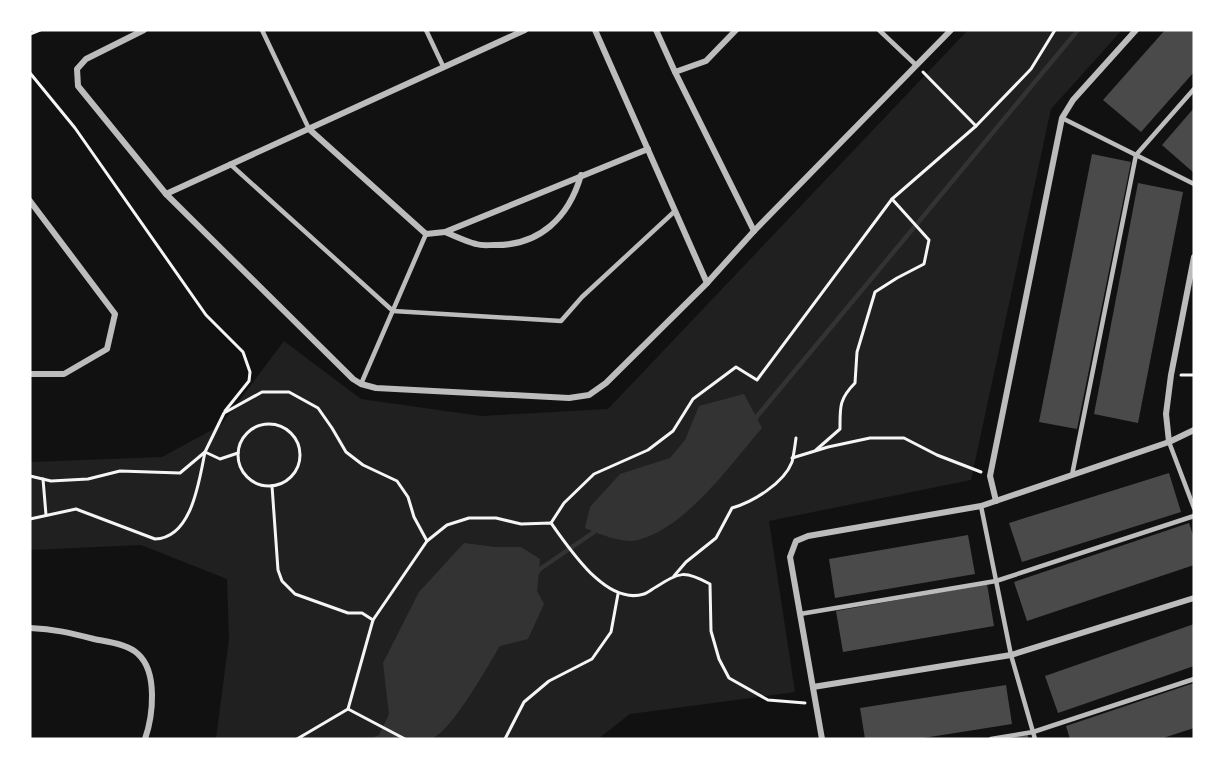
<svg xmlns="http://www.w3.org/2000/svg" width="1224" height="769" viewBox="0 0 1224 769" font-family="'Zilla Slab',serif">
  <rect width="100%" height="100%" fill="#111"/>
  <polygon fill="#202020" points="968,30 1122,30 1051,109 971,480 769,521 795,692 630,714 598,739 216,739 229,639 227,579 141,545 30,550 30,462 162,457 221,425 284,341 361,399 481,416 608,409"/>
  <g fill="#333">
    <path d="M744 394 762 428C730 465 687 527 638 540 624 544 598 534 585 528L590 507 620 474 670 458 685 440 699 406Z"/>
    <path d="M464 543 495 547H521L540 559 537 591 544 604 528 639 500 646C488 665 451 734 430 739 417 742 384 739 369 739L379 735 389 714 383 663 419 592Z"/>
  </g>
  <g fill="none" stroke-linecap="round" stroke-linejoin="round">
    <g stroke="#333" stroke-width="4.5">
      <polyline points="754,420 1078,30"/>
      <polyline points="536,574 540,569 597,530"/>
    </g>
  </g>
  <g fill="#4a4a4a">
    <polygon points="1165,30 1194,30 1194,72 1141,132 1103,100"/>
    <polygon points="1194,108 1194,173 1162,145"/>
    <polygon points="1092,154 1131,162 1077,429 1039,422"/>
    <polygon points="1138,183 1183,192 1138,423 1094,414"/>
    <polygon points="1169,473 1181,512 1022,562 1009,523"/>
    <polygon points="1189,523 1194,538 1194,565 1027,621 1014,582"/>
    <polygon points="968,535 975,574 835,598 829,559"/>
    <polygon points="987,584 994,626 843,652 836,611"/>
    <polygon points="1194,624 1194,666 1058,713 1045,676"/>
    <polygon points="1194,683 1194,728 1160,739 1070,739 1066,726"/>
    <polygon points="1006,685 1012,724 917,739 865,739 860,708"/>
    <polygon points="1028,734 1028,739 1003,739"/>
  </g>
  <g fill="none" stroke-linecap="round" stroke-linejoin="round">
    <g stroke="#f5f5f5" stroke-width="3">
      <polyline points="30,34 40,30"/>
      <polyline points="923,72 976,126"/>
      <polyline points="30,73 75,128 206,315 243,352 250,372 249,381 225,411"/>
      <polyline points="1181,375 1194,375"/>
      <circle cx="269" cy="455" r="31"/>
      <path d="M816 450 840 429C840 407 839 399 855 383L857 352 875 292 897 278 924 264 929 240 892 199"/>
      <polyline points="792,458 828,447 870,438 904,438 937,455 981,472"/>
      <polyline points="30,476 51,481 88,479 120,471 180,473 205,452 224,413 262,392 289,392 318,408 332,428 346,452 363,465 397,481 408,497 414,517 427,541 373,620"/>
      <polyline points="43,479 46,515"/>
      <polyline points="272,486 278,570 282,581 295,594 348,613 362,613 373,620 348,709 297,739"/>
      <path d="M30 519 76 509 155 539C192 538 199 481 205 452L220 459 238 453"/>
      <polyline points="551,523 564,503 594,474 648,450 673,431 693,399 736,367 757,380 892,199 976,126 1031,69 1055,30"/>
      <path d="M427 541 447 525 469 518H496L521 524 551 523C570 549 606 606 644 594 648 593 652 589 656 587 680 572 684 570 710 584L711 631 719 659 729 678 768 700 805 703"/>
      <path d="M674 576 686 562 716 538 732 508C753 502 784 483 792 462 794 454 795 445 796 438"/>
      <polyline points="348,709 405,739"/>
      <polyline points="505,739 524,702 549,681 592,659 611,632 618,594"/>
    </g>
    <g stroke="#bcbcbc" stroke-width="4.5">
      <polyline points="262,30 309,129"/>
      <polyline points="426,30 443,66"/>
      <polyline points="879,30 916,65"/>
      <polyline points="1062,118 1194,184"/>
      <polyline points="230,164 393,311 561,321 582,297 675,211"/>
      <polyline points="361,384 426,234"/>
      <polyline points="1169,442 1194,508"/>
      <polyline points="1072,475 1136,155 1194,89"/>
      <polyline points="981,506 1011,655 1035,739"/>
      <polyline points="800,614 996,581 1194,516"/>
      <polyline points="991,739 1033,732 1194,679"/>
    </g>
    <g stroke="#bcbcbc" stroke-width="6">
      <polyline points="144,30 86,59 77,69 78,86 166,194 353,379 361,384 376,388 569,398 589,395 606,383 707,283 754,231 951,30"/>
      <polyline points="595,30 707,283"/>
      <polyline points="656,30 675,72 754,231"/>
      <polyline points="675,72 706,61 736,30"/>
      <polyline points="309,129 426,234 445,232 648,149"/>
      <polyline points="166,194 525,30"/>
      <polyline points="30,201 115,314 107,349 64,374 30,374"/>
      <path d="M445 232C455 236 465 241 476 244 482 246 488 245 494 245 540 246 569 217 581 175"/>
      <polyline points="1169,442 1166,414 1171,375 1194,257"/>
      <polyline points="996,501 990,476 1062,118 1073,100 1136,30"/>
      <path d="M30 628C54 629 71 633 94 639 108 642 128 644 138 654 158 672 153 716 145 739"/>
      <polyline points="813,687 1011,655 1194,598"/>
      <polyline points="822,739 790,557 796,541 808,536 981,506 1169,442 1194,430"/>
    </g>
  </g>
  <rect width="1224" height="769" fill="none" stroke="#ffffff" stroke-width="63"/>
</svg>
